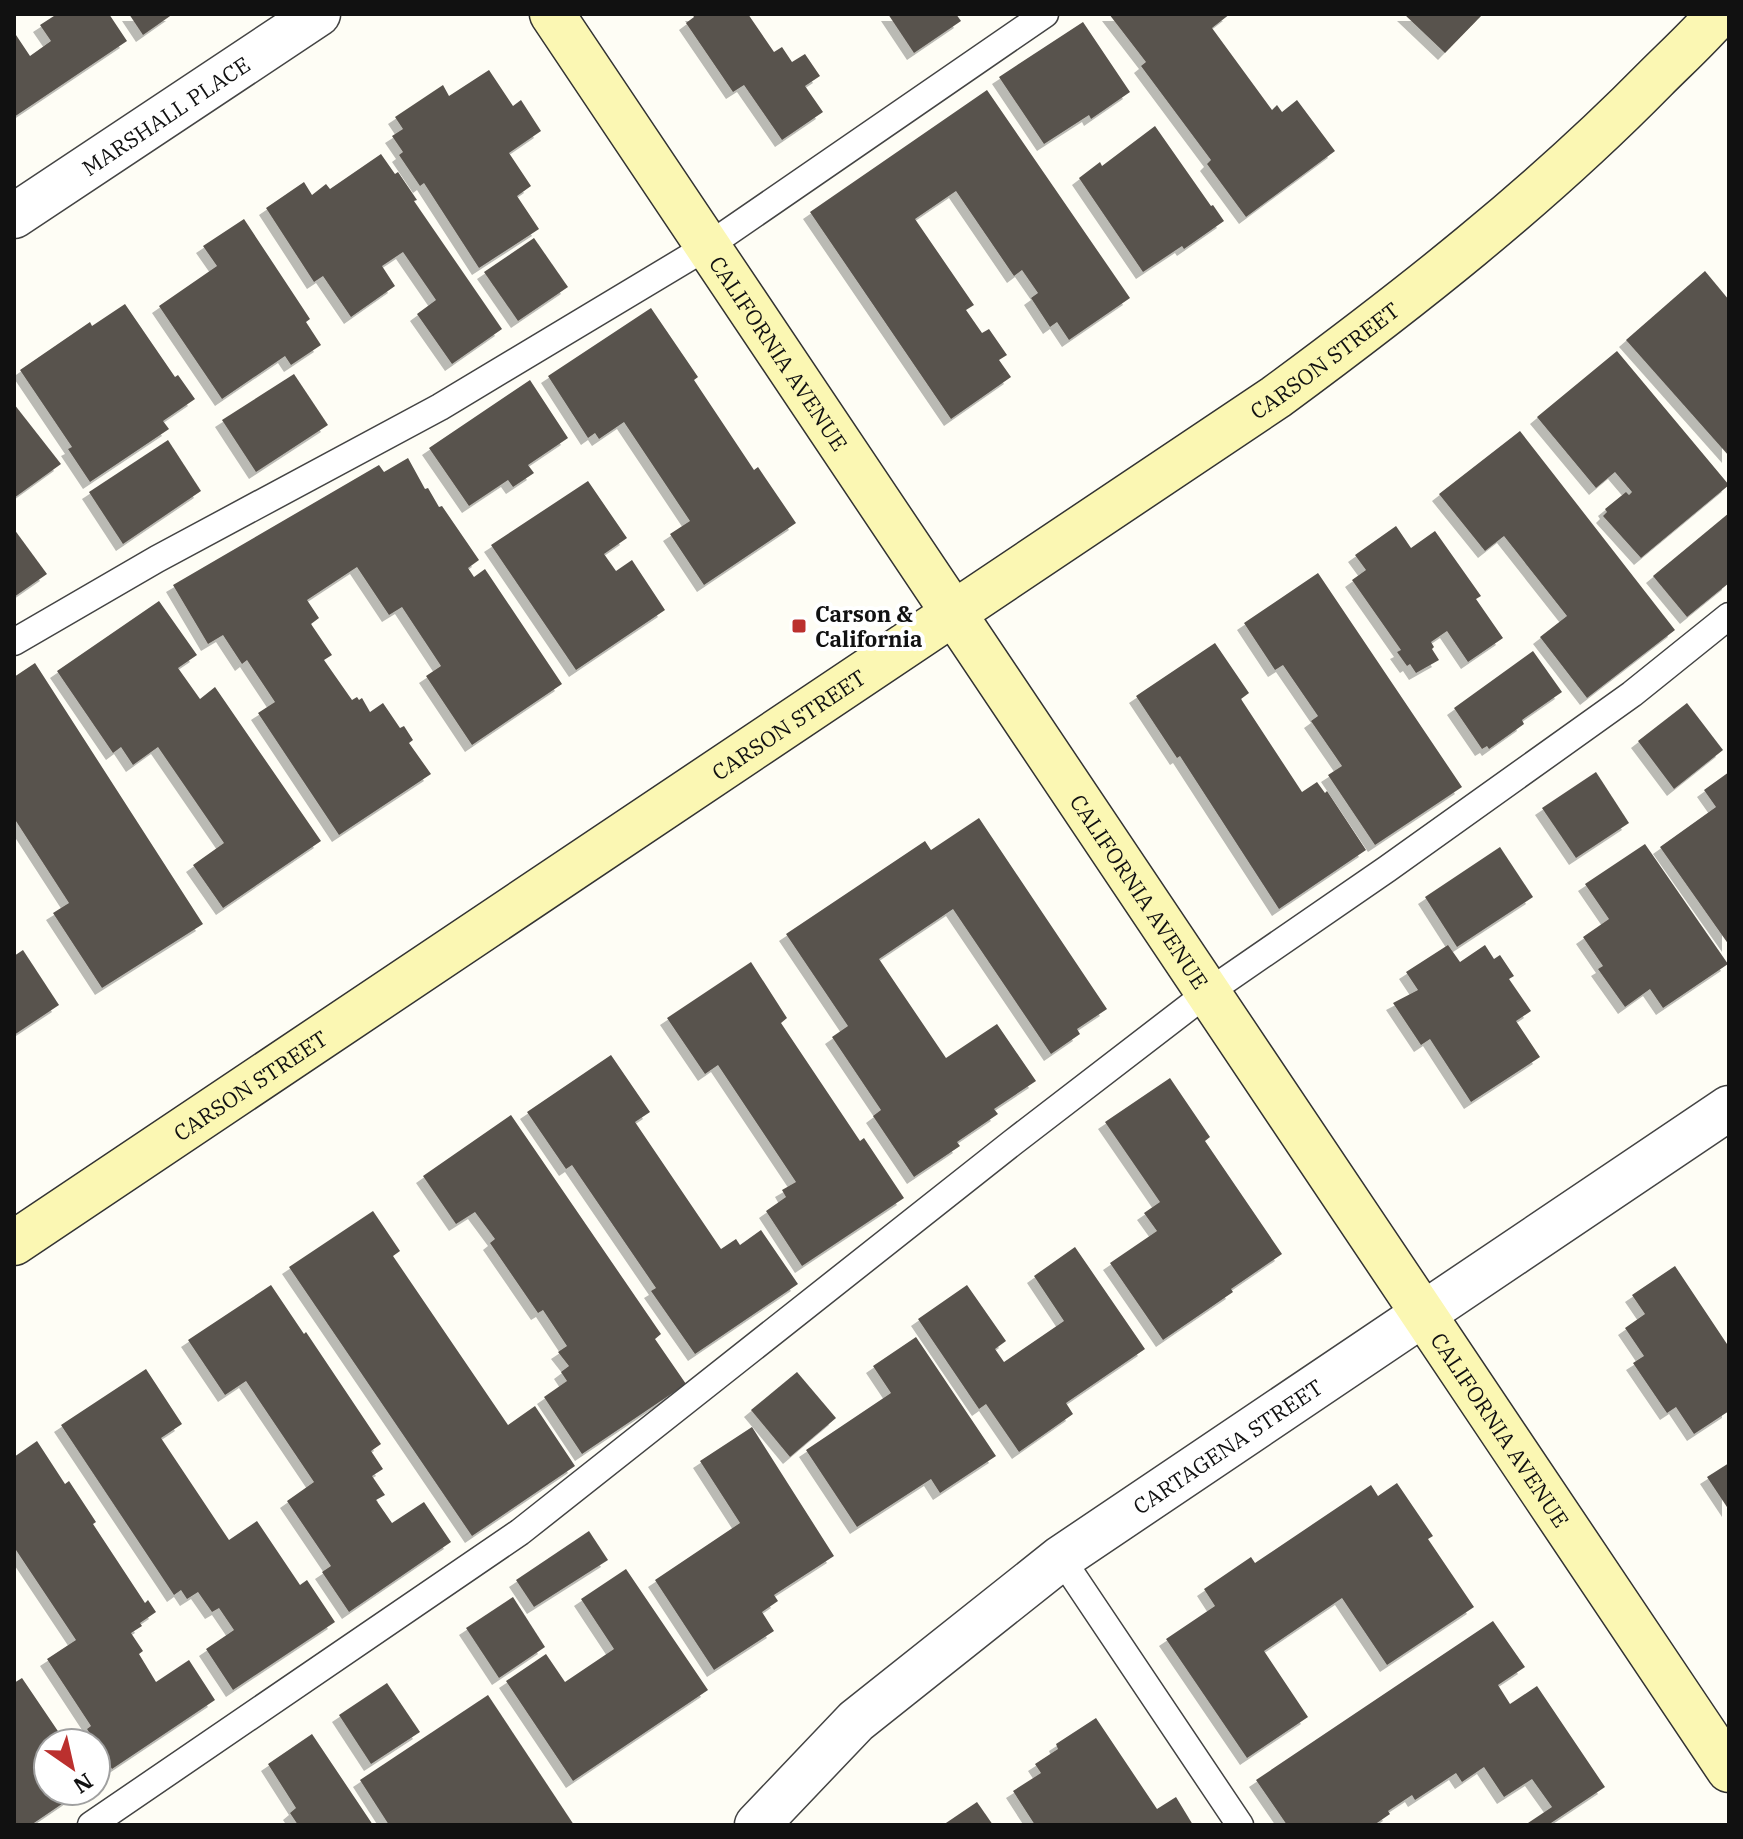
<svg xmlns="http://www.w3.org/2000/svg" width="1743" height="1839" viewBox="0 0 1743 1839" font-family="'IBM Plex Serif',serif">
  <defs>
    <filter id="shadow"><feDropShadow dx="-7" dy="7" stdDeviation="0" flood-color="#0004"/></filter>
  </defs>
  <rect width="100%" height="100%" fill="#fefdf5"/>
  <g fill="#59534d" filter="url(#shadow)">
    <polygon points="57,14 109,14 127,41 14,117 14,32 30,56 51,41 40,25"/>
    <polygon points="129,14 173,14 143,35"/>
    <polygon points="692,14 748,14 774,52 782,47 792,62 805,54 820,76 805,86 823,112 782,140 744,85 733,92 686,23 694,17"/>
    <polygon points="888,14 956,14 961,21 914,53"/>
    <polygon points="1109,14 1230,14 1212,28 1272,110 1277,105 1282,112 1297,100 1335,151 1246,217 1207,164 1211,160 1141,66 1146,62"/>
    <polygon points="1404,14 1483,14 1445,53"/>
    <polygon points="1083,22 1130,92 1091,119 1089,115 1044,144 999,77"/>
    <polygon points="489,70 513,106 521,100 541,131 509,153 531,186 517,196 539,229 479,268 424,183 420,186 399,155 403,152 392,136 403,129 395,117 443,85 449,96"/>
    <polygon points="987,90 1130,298 1069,340 1057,322 1050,327 1031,298 1038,293 1022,270 1014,276 956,191 915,219 974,305 966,310 982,333 989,329 1007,355 999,360 1011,377 951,419 810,212"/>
    <polygon points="1155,126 1211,206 1213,205 1224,221 1184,249 1182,246 1143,272 1079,178 1100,162 1102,166"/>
    <polygon points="381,154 395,174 398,172 417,200 414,201 502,329 452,364 417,314 436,300 403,252 382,266 395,286 351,317 323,276 314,282 266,208 304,182 312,195 326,184 330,189"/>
    <polygon points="244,219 310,319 306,322 321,345 291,365 285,356 222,399 159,306 217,266 203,246"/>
    <polygon points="534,238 568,287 518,321 484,272"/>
    <polygon points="1705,271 1729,300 1729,456 1626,340"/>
    <polygon points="125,304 175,377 178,375 195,399 163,421 169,429 90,482 68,449 72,447 20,370 90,322 92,326"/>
    <polygon points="651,308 698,377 694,380 754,470 758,467 796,523 704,585 670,534 690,521 624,422 599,439 595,433 588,438 548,376"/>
    <polygon points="1617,351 1729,485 1641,558 1603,516 1607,512 1605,509 1626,492 1629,495 1632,492 1615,472 1596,488 1537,417"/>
    <polygon points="294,374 328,425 256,472 222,420"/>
    <polygon points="530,380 568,438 528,465 534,473 513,487 508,480 469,506 429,448"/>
    <polygon points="14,404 61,464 14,498"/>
    <polygon points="1520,431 1675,630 1587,698 1540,637 1567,616 1504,536 1485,551 1439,494"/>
    <polygon points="168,440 201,491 123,544 89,492"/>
    <polygon points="408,458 425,489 428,488 439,507 442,506 479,560 468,568 474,577 485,569 562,684 472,745 426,676 441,666 402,607 389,615 357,567 307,600 319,618 311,624 332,655 324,660 352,700 357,697 359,700 362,698 370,712 383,703 400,728 404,726 413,740 409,743 431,774 339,835 258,713 275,702 247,660 242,664 223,635 208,644 173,585 379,465 384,472"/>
    <polygon points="588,481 627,538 604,554 616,571 632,560 665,610 576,670 491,545"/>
    <polygon points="1729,513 1729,583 1687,617 1653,576"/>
    <polygon points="1396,526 1411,548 1435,531 1481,596 1476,599 1503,638 1468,662 1447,631 1431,642 1434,647 1432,649 1439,660 1416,673 1410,664 1407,666 1397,652 1401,650 1352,580 1366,570 1355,555"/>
    <polygon points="14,529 47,574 14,597"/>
    <polygon points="1318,573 1462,787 1375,845 1328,775 1342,766 1311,721 1318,716 1283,665 1275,670 1244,623"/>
    <polygon points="159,601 197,655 178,668 200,699 215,687 321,841 223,908 193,865 224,843 158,747 133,765 121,747 113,753 57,671"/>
    <polygon points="1215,643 1249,693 1241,699 1302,792 1317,782 1325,793 1327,791 1366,850 1279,909 1180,756 1177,758 1136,696"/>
    <polygon points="1533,651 1562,692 1522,720 1524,724 1489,749 1487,746 1482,749 1454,708"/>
    <polygon points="35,663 203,924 102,988 53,913 69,903 14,818 14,677"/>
    <polygon points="1687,703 1723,750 1674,789 1638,741"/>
    <polygon points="1596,772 1629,823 1576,858 1542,808"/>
    <polygon points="1729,772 1729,945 1660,847 1716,807 1704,790"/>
    <polygon points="979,818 1107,1009 1077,1029 1080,1034 1051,1054 953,909 879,959 946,1058 997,1024 1036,1081 994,1109 998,1114 957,1142 960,1146 914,1177 873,1116 881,1110 832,1037 848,1026 786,934 925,841 931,850"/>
    <polygon points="1645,844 1728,964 1663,1008 1650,989 1625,1007 1598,969 1603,966 1583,937 1609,919 1585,884"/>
    <polygon points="1500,847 1533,897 1457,947 1425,897"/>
    <polygon points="1448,945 1460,962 1485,945 1494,959 1500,955 1514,976 1509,979 1531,1011 1516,1021 1540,1057 1471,1102 1430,1039 1421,1045 1393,1003 1418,990 1406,972"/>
    <polygon points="23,950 59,1005 14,1035 14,956"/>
    <polygon points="751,962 787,1018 781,1023 860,1141 864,1138 904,1198 802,1266 766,1211 786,1197 782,1190 796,1182 718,1065 705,1074 667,1018"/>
    <polygon points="611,1055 650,1112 635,1122 721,1249 736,1239 740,1245 761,1230 798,1284 695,1354 651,1291 656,1288 572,1165 566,1169 527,1112"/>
    <polygon points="1170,1078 1210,1137 1205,1141 1282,1254 1231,1289 1233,1292 1163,1340 1110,1263 1157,1231 1144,1213 1160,1202 1105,1122"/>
    <polygon points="511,1115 661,1334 655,1339 686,1384 582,1454 544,1397 567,1381 561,1372 569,1366 558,1352 567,1346 543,1310 538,1313 490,1243 495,1239 475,1212 456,1224 423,1176"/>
    <polygon points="373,1211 400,1251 393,1256 508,1425 535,1406 575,1466 472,1536 289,1267"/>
    <polygon points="1075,1247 1145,1349 1066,1403 1073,1414 1019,1452 986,1404 979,1409 918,1319 967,1285 1006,1341 995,1349 1004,1362 1064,1321 1034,1276"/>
    <polygon points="1675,1266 1729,1347 1729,1411 1694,1434 1676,1407 1667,1413 1633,1363 1644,1356 1625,1328 1645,1314 1632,1295"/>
    <polygon points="271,1285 304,1334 306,1332 381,1444 371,1451 383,1469 372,1476 385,1495 376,1500 392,1523 424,1502 451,1542 349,1612 322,1572 331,1566 287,1501 314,1482 246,1381 225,1395 188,1340"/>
    <polygon points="916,1337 996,1456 940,1493 931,1479 857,1527 806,1450 891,1393 873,1366"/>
    <polygon points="146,1369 182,1424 161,1438 229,1540 257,1521 300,1585 307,1580 335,1622 233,1690 206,1649 234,1630 219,1608 212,1612 198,1592 187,1599 181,1590 174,1595 61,1425"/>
    <polygon points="797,1372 836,1418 790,1457 751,1410"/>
    <polygon points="752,1427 834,1556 774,1595 778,1601 762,1612 774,1631 714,1670 655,1580 740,1523 700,1461"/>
    <polygon points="37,1441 65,1484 69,1481 96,1522 93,1524 145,1603 148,1600 156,1612 140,1623 142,1626 131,1633 143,1651 139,1654 156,1682 189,1660 215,1700 112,1769 87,1729 91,1726 47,1659 76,1640 14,1547 14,1457"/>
    <polygon points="1729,1463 1729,1510 1707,1477"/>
    <polygon points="1397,1483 1433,1536 1428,1539 1474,1607 1387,1665 1342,1598 1264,1651 1308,1717 1247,1758 1166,1639 1215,1606 1204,1589 1251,1557 1255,1563 1371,1485 1378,1496"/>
    <polygon points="589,1531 608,1560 534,1607 516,1580"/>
    <polygon points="626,1569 708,1690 573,1781 506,1681 546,1654 565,1682 614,1649 581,1599"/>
    <polygon points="513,1597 545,1647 499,1678 466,1628"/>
    <polygon points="1493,1621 1525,1667 1498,1685 1510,1704 1537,1686 1605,1787 1548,1825 1525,1825 1552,1807 1532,1779 1504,1797 1484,1767 1462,1782 1456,1773 1415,1800 1412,1795 1388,1811 1390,1814 1374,1825 1287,1825 1256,1780"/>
    <polygon points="22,1678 66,1743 48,1743 48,1791 81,1791 31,1825 14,1825 14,1683"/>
    <polygon points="387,1683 420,1732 371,1764 339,1715"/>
    <polygon points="488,1695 574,1825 389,1825 360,1780"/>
    <polygon points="1096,1718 1157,1809 1176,1797 1193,1825 1035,1825 1013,1791 1041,1773 1035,1764 1058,1749 1056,1744"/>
    <polygon points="312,1734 373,1825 298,1825 290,1813 296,1808 268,1764"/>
    <polygon points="977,1802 993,1825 943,1825"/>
  </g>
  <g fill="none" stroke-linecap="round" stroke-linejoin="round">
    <defs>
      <g id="lane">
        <polyline points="14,642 157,559 440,407 708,246 1045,14"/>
        <polyline points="1061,1558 1240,1825"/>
        <polyline points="91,1825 520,1532 1012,1143 1207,993 1387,869 1632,694 1729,616"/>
      </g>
      <g id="street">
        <path id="s1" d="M14 216 318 14"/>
        <path id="s2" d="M757 1825 856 1721 1061 1558 1729 1108"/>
      </g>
      <g id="secondary">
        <path id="s3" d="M552 14 1729 1770"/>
        <path id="s4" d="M14 1243 1276 397C1409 299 1539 197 1655 79 1676 58 1699 37 1719 14"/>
      </g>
    </defs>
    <use href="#lane" stroke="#444" stroke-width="29"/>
    <use href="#street" stroke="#444" stroke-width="47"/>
    <use href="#secondary" stroke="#333" stroke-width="47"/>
    <use href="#lane" stroke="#fff" stroke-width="26"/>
    <use href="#street" stroke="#fff" stroke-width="44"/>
    <use href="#secondary" stroke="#fbf7b3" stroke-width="44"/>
  </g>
  <rect fill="#bb302e" stroke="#fff" stroke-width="3" x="791" y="618" width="16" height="16" rx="4"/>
  <g text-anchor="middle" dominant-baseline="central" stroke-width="8" stroke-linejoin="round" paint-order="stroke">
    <g font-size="22" fill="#111" stroke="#fff">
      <text stroke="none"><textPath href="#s1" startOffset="182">MARSHALL PLACE</textPath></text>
      <text stroke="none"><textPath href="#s3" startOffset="408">CALIFORNIA AVENUE</textPath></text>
      <text stroke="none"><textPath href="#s4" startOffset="1580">CARSON STREET</textPath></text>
      <text stroke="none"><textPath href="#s4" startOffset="932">CARSON STREET</textPath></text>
      <text stroke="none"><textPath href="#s3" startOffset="1056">CALIFORNIA AVENUE</textPath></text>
      <text stroke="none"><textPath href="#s4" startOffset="284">CARSON STREET</textPath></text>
      <text stroke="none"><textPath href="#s3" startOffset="1704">CALIFORNIA AVENUE</textPath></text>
      <text stroke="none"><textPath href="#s2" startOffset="606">CARTAGENA STREET</textPath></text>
    </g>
    <g font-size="22" font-weight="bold" fill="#111" stroke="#fff" text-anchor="start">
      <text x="815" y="613">Carson &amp;<tspan x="815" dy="25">California</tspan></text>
    </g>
  </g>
  <rect width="1743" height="1839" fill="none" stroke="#111111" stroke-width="32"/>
  <g transform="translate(72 1767) rotate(146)"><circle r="38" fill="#ffffff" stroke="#a0a0a0" stroke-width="2"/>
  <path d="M0-6L14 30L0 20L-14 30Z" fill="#bb302e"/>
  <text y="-12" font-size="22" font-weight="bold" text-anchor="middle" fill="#111111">N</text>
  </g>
</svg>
